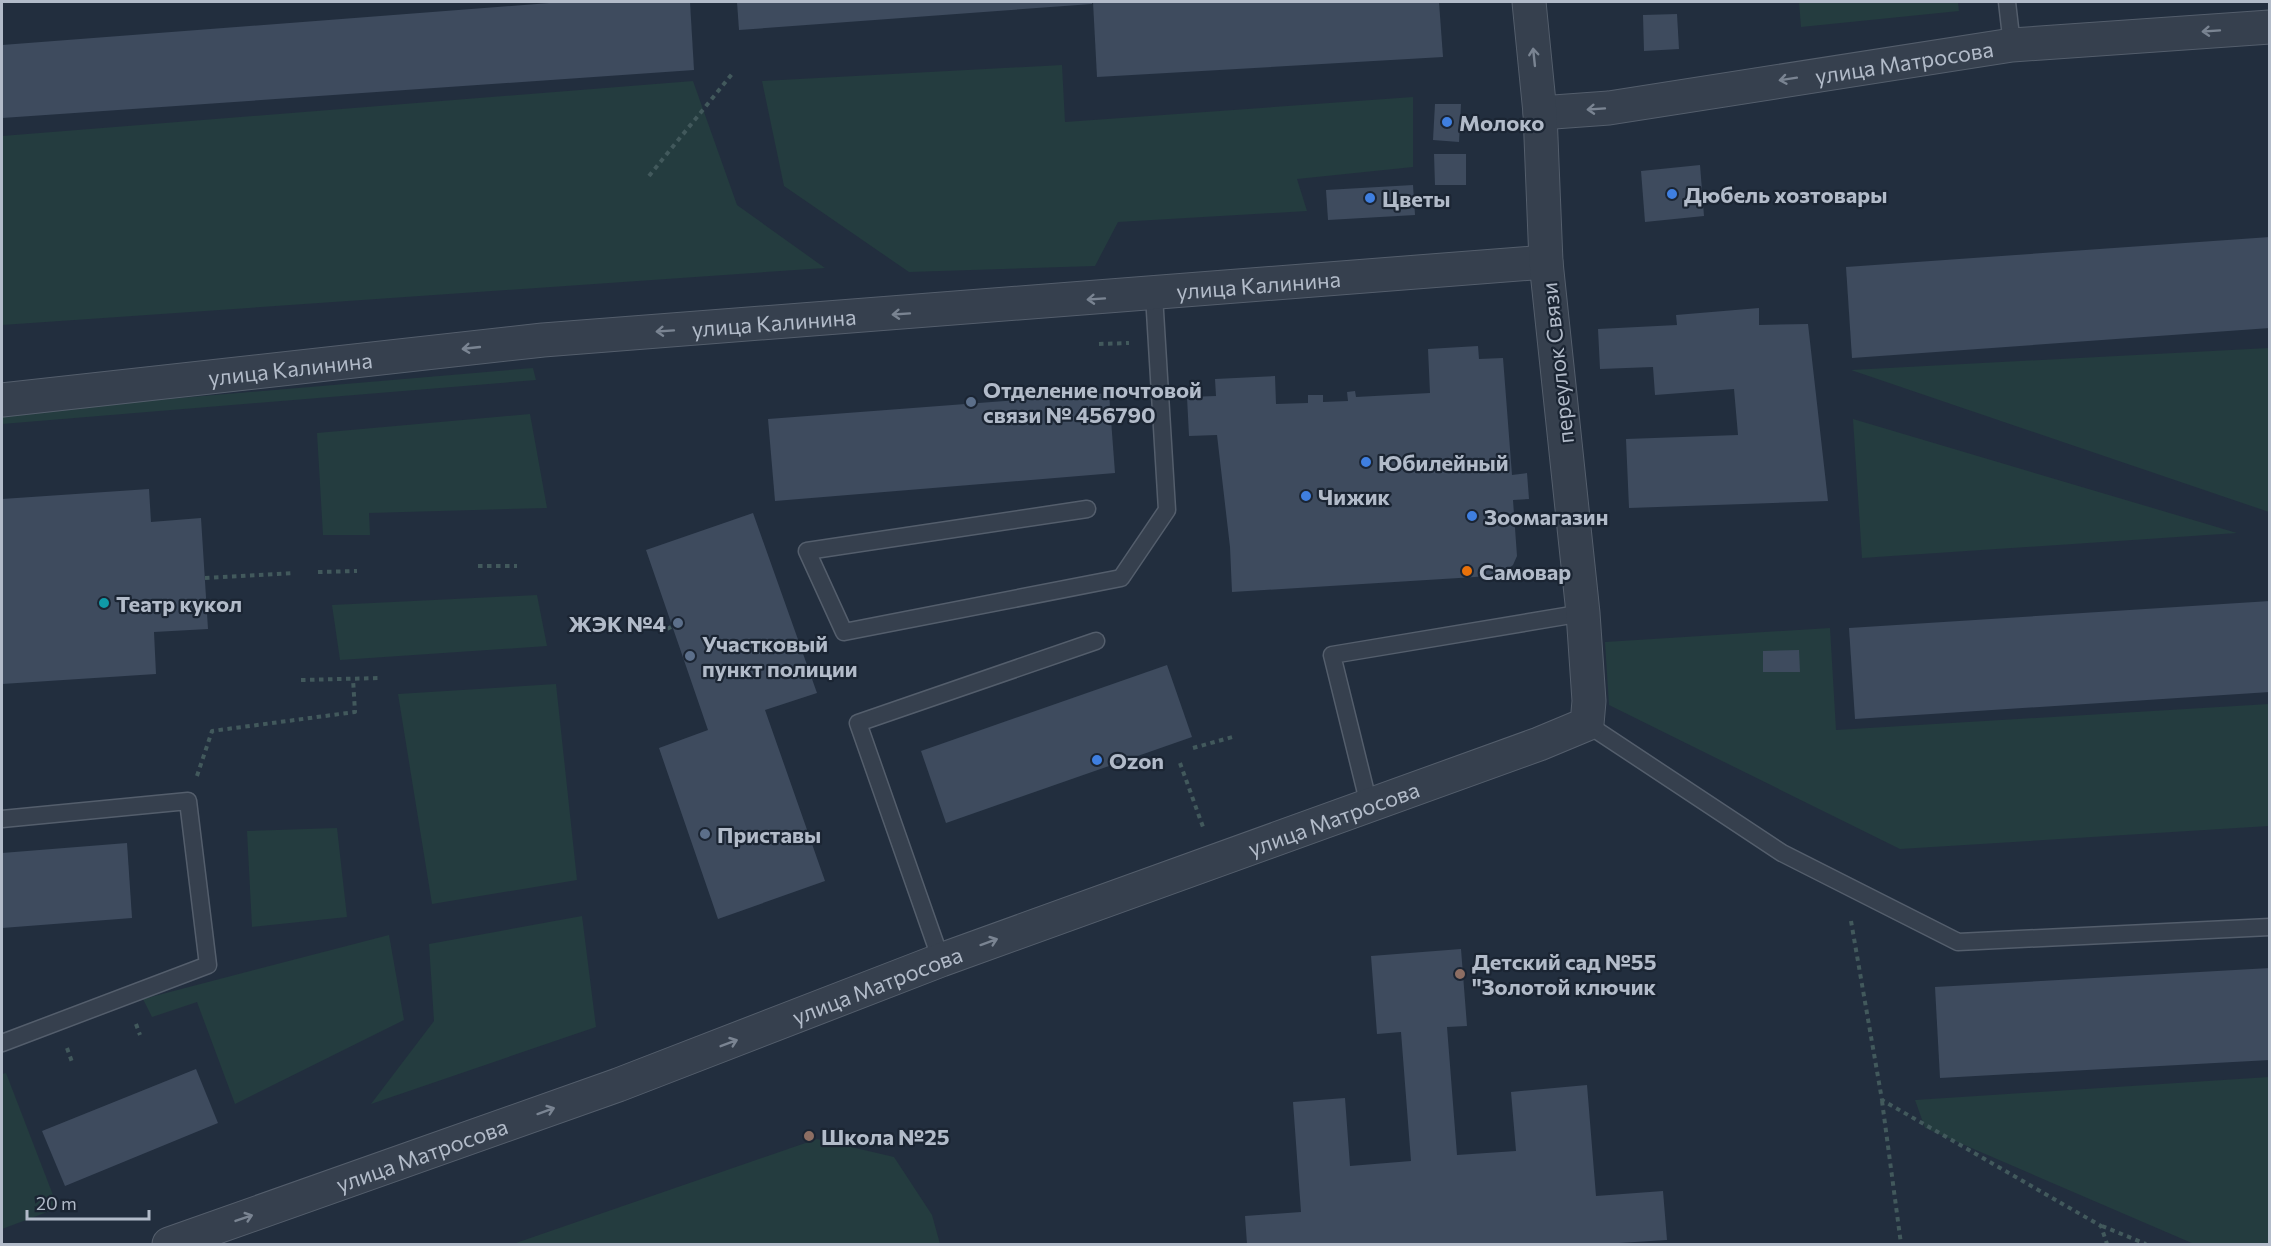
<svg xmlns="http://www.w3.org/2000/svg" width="2271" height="1246" viewBox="0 0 2271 1246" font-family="Commissioner,sans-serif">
  <rect width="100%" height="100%" fill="#222e3e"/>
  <g fill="#243c3f">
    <polygon points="1799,2 1958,2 1959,11 1801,27"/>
    <polygon points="1062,65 1065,122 1413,97 1413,167 1297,179 1307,211 1118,222 1095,266 909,272 784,186 762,81"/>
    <polygon points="693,81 737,205 825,268 2,325 2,136"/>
    <polygon points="2269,348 2269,512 1851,370"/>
    <polygon points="533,368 536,380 2,424 2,413"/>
    <polygon points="530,414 547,508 369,513 370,535 323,535 317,433"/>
    <polygon points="1853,419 2237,533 1862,558"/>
    <polygon points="537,595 547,646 340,660 332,605"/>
    <polygon points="1830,628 1836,730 2269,704 2269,826 1900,849 1609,705 1605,642"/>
    <polygon points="556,684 577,880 432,904 398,694"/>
    <polygon points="337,828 347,917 252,927 247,831"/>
    <polygon points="582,916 596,1027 371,1104 434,1021 429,944"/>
    <polygon points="389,935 404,1020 235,1104 197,1002 152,1017 143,999"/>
    <polygon points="6,1073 58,1208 2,1229 2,1074"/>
    <polygon points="2269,1077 2269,1244 2194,1244 1925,1128 1915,1100"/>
    <polygon points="817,1139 894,1157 932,1215 940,1244 513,1244"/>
  </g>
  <g fill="#3e4b5e">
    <polygon points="562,2 690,2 694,70 2,118 2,45"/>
    <polygon points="737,2 1092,2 1092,4 739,30"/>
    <polygon points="1093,2 1439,2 1443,57 1097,77"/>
    <polygon points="1677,14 1679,49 1644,51 1643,15"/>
    <polygon points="1435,104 1461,104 1459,142 1433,140"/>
    <polygon points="1434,154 1466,154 1466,185 1435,185"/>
    <polygon points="1700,165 1704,216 1645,222 1641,171"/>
    <polygon points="1413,185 1415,215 1328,220 1326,190"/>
    <polygon points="2270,237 2270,328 1852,358 1846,267"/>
    <polygon points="1759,308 1759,325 1808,324 1828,501 1629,508 1626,439 1738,435 1734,389 1655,395 1653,367 1600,369 1598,329 1677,325 1676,315"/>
    <polygon points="1478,346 1479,359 1503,358 1512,475 1527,473 1529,499 1513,500 1517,556 1513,565 1502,574 1475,577 1232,592 1230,547 1217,435 1189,436 1187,397 1216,396 1215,379 1275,376 1276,404 1308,403 1308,395 1323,395 1323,402 1348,401 1347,392 1355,391 1356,397 1430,393 1428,349"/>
    <polygon points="1109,393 1115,473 775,501 768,419"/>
    <polygon points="149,489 151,522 201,518 208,629 154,632 156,674 2,684 2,499"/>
    <polygon points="753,513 817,693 765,710 825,881 718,919 659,748 708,730 646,550"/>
    <polygon points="2270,601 2270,692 1855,719 1849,628"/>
    <polygon points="1799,650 1800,672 1763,672 1763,651"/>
    <polygon points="1167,665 1192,737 946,823 921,751"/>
    <polygon points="127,843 132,918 2,928 2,853"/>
    <polygon points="1461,949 1467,1026 1447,1027 1457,1155 1516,1151 1511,1092 1587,1085 1596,1196 1663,1191 1667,1240 1603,1244 1247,1244 1245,1216 1301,1212 1293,1102 1345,1098 1350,1166 1411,1161 1401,1032 1377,1034 1371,956"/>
    <polygon points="2270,968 2270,1060 1940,1078 1935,987"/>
    <polygon points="196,1069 218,1123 65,1186 42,1131"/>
  </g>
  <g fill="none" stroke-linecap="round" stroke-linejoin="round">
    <defs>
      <g id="service">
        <polyline points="2007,2 2012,45"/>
        <polyline points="1087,509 807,551 844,632 1121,578 1167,510 1154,295"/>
        <polyline points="1587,724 1782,853 1958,942 2270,927"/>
        <polyline points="1369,805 1332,655 1583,613"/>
        <polyline points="2,819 188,801 208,965 2,1043"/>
        <polyline points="941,960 858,723 1096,641"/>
      </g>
      <g id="minor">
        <path id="s1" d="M1540 113 1609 108 2012 45 2270 27"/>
        <path id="s2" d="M2 400 543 340 1546 262"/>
        <path id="s3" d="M169 1244 618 1085 941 960 1539 744 1587 724 1589 701 1583 613 1546 262 1540 113 1529 2"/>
      </g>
    </defs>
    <use href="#service" stroke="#545e6c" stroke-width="19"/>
    <use href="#minor" stroke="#545e6c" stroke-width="35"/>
    <g stroke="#42595c" stroke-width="4" stroke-dasharray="4.5 4.5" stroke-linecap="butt">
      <polyline points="649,176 732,74"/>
      <polyline points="1099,344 1129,343"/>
      <polyline points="478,566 517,566"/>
      <polyline points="318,572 357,571"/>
      <polyline points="205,578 294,573"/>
      <polyline points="667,629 673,626"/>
      <polyline points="301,680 380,678"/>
      <polyline points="1193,748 1236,736"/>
      <polyline points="1180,763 1203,827"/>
      <polyline points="197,776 212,731 355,712 353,679"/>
      <polyline points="1851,921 1882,1100 2101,1226 2107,1244"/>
      <polyline points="136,1024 140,1035"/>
      <polyline points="67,1048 72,1062"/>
      <polyline points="1882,1101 1901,1244"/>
      <polyline points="2102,1226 2146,1244"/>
    </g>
    <use href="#service" stroke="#36404e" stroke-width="16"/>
    <use href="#minor" stroke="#36404e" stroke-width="33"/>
  </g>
  <defs><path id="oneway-shaft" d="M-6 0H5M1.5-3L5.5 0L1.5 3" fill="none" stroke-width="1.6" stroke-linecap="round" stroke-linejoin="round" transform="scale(1.5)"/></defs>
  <g stroke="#7a8492">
    <use href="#oneway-shaft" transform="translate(2211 31) rotate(176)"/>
    <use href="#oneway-shaft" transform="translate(1534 57) rotate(-96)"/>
    <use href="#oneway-shaft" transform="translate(1788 79) rotate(171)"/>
    <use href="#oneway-shaft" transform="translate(1596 109) rotate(176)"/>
    <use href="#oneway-shaft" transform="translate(1096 299) rotate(176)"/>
    <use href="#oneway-shaft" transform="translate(901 314) rotate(176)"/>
    <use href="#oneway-shaft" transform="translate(665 331) rotate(176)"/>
    <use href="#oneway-shaft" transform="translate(471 348) rotate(174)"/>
    <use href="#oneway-shaft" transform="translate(989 942) rotate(-20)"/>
    <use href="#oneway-shaft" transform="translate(729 1043) rotate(-21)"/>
    <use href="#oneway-shaft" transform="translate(546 1111) rotate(-20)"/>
    <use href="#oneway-shaft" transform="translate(244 1218) rotate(-19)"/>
  </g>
  <g fill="#3f7fe0" stroke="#1b2533" stroke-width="2">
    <circle cx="1447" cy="122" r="6"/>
    <circle cx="1672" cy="194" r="6"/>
    <circle cx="1370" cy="198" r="6"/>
    <circle cx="1366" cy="462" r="6"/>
    <circle cx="1306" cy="496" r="6"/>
    <circle cx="1472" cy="516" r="6"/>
    <circle cx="1097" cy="760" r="6"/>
  </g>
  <g fill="#5c6f8a" stroke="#1b2533" stroke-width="2">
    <circle cx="971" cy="402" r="6"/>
    <circle cx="678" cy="623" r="6"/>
    <circle cx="690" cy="656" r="6"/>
    <circle cx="705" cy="834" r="6"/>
  </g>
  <circle fill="#e8710a" stroke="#1b2533" stroke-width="2" cx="1467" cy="571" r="6"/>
  <circle fill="#0f9aa8" stroke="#1b2533" stroke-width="2" cx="104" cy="603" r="6"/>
  <g fill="#8d6e63" stroke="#1b2533" stroke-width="2">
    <circle cx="1460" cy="974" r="6"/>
    <circle cx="809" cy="1136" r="6"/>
  </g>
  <g text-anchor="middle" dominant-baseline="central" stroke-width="4.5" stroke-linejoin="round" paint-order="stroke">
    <g font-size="22" fill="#b2bbc9" stroke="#1b2533">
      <text stroke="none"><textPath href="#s1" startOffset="368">улица Матросова</textPath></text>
      <text stroke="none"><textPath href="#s2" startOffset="1262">улица Калинина</textPath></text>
      <text stroke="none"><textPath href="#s2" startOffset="776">улица Калинина</textPath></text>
      <text transform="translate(1557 363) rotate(-96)">переулок Связи</text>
      <text stroke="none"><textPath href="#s2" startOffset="290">улица Калинина</textPath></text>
      <text stroke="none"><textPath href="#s3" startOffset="1240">улица Матросова</textPath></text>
      <text stroke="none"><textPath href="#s3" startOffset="754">улица Матросова</textPath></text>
      <text stroke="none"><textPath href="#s3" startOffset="268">улица Матросова</textPath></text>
    </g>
    <g font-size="22" font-weight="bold" fill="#b2bbc9" stroke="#1b2533" text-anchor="start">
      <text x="1459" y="122">Молоко</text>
      <text x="1684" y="194">Дюбель хозтовары</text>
      <text x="1382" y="198">Цветы</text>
      <text x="983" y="389">Отделение почтовой<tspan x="983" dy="25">связи № 456790</tspan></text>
      <text x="1378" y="462">Юбилейный</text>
      <text x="1318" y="496">Чижик</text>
      <text x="1484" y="516">Зоомагазин</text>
      <text x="1479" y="571">Самовар</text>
      <text x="116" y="603">Театр кукол</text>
      <text x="666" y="623" text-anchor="end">ЖЭК №4</text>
      <text x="702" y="643">Участковый<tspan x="702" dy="25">пункт полиции</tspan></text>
      <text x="1109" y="760">Ozon</text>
      <text x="717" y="834">Приставы</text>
      <text x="1472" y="961">Детский сад №55<tspan x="1472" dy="25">"Золотой ключик</tspan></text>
      <text x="821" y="1136">Школа №25</text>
    </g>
  </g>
  <rect width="2271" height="1246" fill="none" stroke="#b2bbc9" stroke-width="6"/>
  <path d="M27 1210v9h122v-9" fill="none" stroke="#b2bbc9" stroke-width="3"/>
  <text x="36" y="1210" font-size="18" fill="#b2bbc9" stroke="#1b2533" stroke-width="4.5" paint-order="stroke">20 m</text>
</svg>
